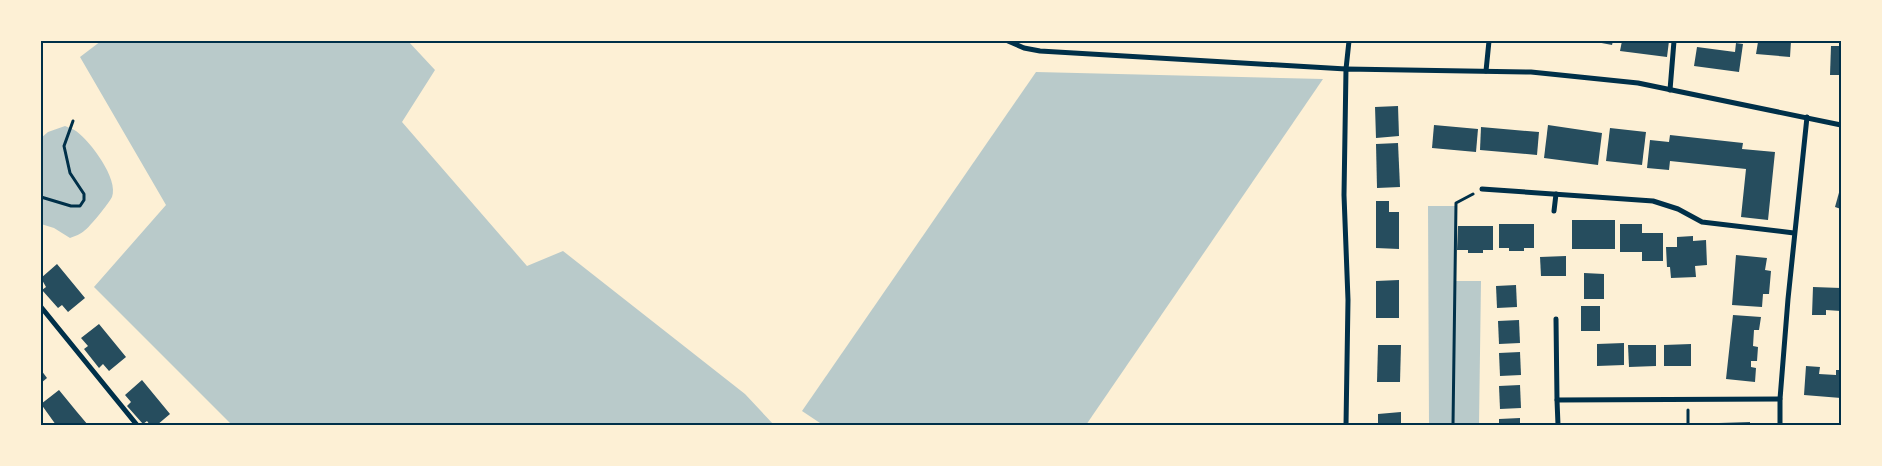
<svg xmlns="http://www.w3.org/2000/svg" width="1882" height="466" viewBox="0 0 1882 466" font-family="'Sofia Sans Condensed',sans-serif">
  <rect width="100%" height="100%" fill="#fdf0d5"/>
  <g fill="#b9caca">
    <polygon points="101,41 408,41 435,70 402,122 527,266 563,251 745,394 774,425 232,425 94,287 166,205 80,57"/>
    <polygon points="1036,72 1323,79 1086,425 823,425 802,411"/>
    <path d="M65 126C68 127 73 129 76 131 90 141 119 179 112 197 109 203 90 227 84 231 81 234 75 236 70 238L54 228 41 224V138L48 132Z"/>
    <polygon points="1428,206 1456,206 1455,281 1481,281 1479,425 1429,425"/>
  </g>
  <g fill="#264d5e">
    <polygon points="1591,41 1613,41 1612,45"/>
    <polygon points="1622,41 1669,41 1667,57 1620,51"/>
    <polygon points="1765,41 1791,41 1790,57 1756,54 1758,42 1765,43"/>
    <polygon points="1736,43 1743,44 1739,72 1694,66 1697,47 1735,52"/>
    <polygon points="1831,46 1841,46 1841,75 1830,75"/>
    <polygon points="1398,106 1399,136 1376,138 1375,107"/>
    <polygon points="1434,125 1478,129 1476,152 1432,148"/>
    <polygon points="1548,125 1602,133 1598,165 1544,158"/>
    <polygon points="1481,127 1539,132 1537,155 1480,150"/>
    <polygon points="1610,128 1646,132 1642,165 1606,161"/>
    <polygon points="1670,135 1743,143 1742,149 1775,152 1768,220 1741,217 1746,169 1670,161 1669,170 1647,168 1650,140 1669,142"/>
    <polygon points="1398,143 1400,187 1377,188 1376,144"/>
    <polygon points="1840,189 1841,189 1841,209 1835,207"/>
    <polygon points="1376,201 1389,201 1389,212 1399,212 1399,249 1376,248"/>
    <rect x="1572" y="220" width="43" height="29"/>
    <polygon points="1499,224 1534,224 1534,248 1524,248 1524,251 1509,251 1509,248 1499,248"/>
    <polygon points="1620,224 1642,224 1642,233 1663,233 1663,261 1642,261 1642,252 1620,252"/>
    <polygon points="1458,226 1493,226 1493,250 1483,250 1483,253 1468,253 1468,250 1457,250"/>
    <polygon points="1693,236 1693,241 1706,240 1707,265 1695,266 1696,277 1671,278 1670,267 1667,267 1666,247 1677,247 1677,237"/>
    <polygon points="1736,255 1767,258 1765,270 1771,271 1769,294 1763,294 1762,307 1732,305"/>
    <polygon points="1566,256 1566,276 1541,276 1540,257"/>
    <polygon points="57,264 85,298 68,312 62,305 58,308 42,290 46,287 41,278"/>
    <polygon points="1584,273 1604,274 1604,299 1584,299"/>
    <polygon points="1399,280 1399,318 1376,318 1376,281"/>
    <polygon points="1516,285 1517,307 1497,308 1496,286"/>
    <polygon points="1813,287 1841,288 1841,311 1826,310 1826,315 1812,315"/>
    <rect x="1581" y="306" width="19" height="25"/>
    <polygon points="1733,315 1761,317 1759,330 1754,330 1753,346 1758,347 1757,361 1751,361 1751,367 1756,368 1755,382 1726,379"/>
    <polygon points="1519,320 1520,343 1499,344 1498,321"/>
    <polygon points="99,324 126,357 109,371 103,364 99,368 84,349 88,346 81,338"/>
    <polygon points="1624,343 1624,365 1597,366 1597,344"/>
    <polygon points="1691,344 1691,366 1664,366 1664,345"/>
    <polygon points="1378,345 1401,345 1400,382 1377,382"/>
    <polygon points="1628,345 1656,345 1656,366 1629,367"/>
    <polygon points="1520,352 1521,375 1500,376 1499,353"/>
    <polygon points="1806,366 1820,367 1819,374 1836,375 1836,370 1841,370 1841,398 1804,395"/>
    <polygon points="41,370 47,378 41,383"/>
    <polygon points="142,380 170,414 157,425 150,425 147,421 143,424 127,406 131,402 125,395"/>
    <polygon points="1520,385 1521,408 1500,409 1499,386"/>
    <polygon points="59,390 77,412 88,425 56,425 41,404"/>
    <polygon points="1401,412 1401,425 1378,425 1378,414"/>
    <polygon points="1520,418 1520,425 1499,425 1499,419"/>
    <polygon points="1750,422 1750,425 1719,425 1719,423"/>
  </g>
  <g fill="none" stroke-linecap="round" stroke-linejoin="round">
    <g stroke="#003049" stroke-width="3">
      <polyline points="41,197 71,206 80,206 84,200 84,194 70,173 64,146 73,121"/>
      <polyline points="1688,410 1688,425"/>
      <polyline points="1453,425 1456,203 1473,194"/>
    </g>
    <g stroke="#003049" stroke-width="5">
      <polyline points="1008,41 1024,48 1040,51 1346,69 1349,41"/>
      <polyline points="1486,71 1489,41"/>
      <polyline points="1670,90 1674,41"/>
      <polyline points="1482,189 1653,201 1678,209 1702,222 1794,233"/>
      <polyline points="1554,211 1556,194"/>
      <polyline points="41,307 137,425"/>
      <polyline points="1556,319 1557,400"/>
      <polyline points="1346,425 1348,300 1344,195 1346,69 1531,72 1638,83 1841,125"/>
      <polyline points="1558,425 1557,400 1780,399"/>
      <polyline points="1780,425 1780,399 1788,299 1807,117"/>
    </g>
  </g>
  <rect width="1882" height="466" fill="none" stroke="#fdf0d5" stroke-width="85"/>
  <rect x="42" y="42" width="1798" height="382" fill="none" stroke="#003049" stroke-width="2"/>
</svg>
